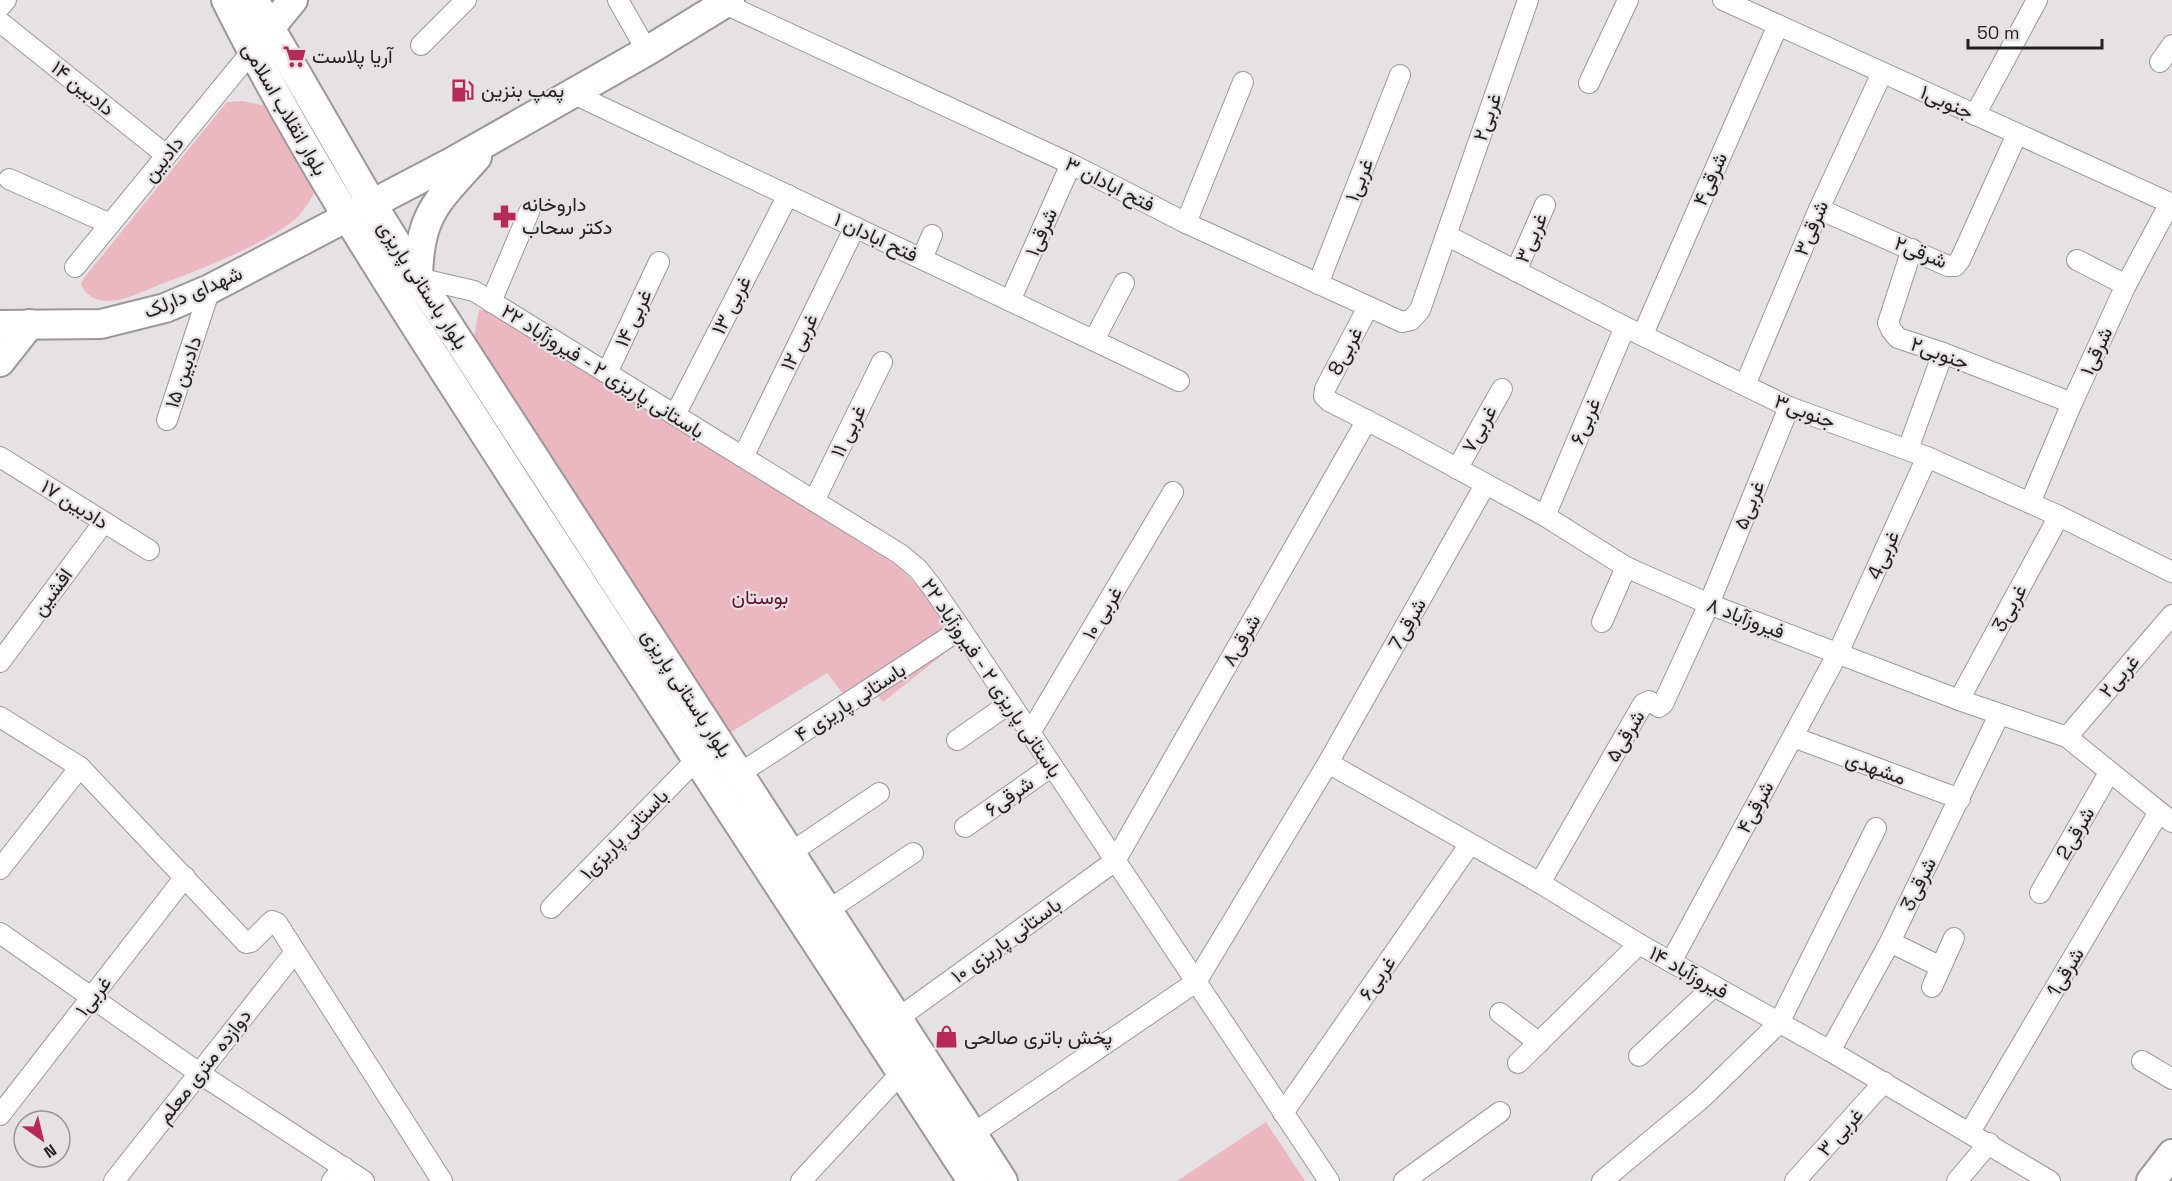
<svg xmlns="http://www.w3.org/2000/svg" width="2172" height="1181" viewBox="0 0 2172 1181" font-family="'Space Grotesk',Vazirmatn,sans-serif">
  <rect width="100%" height="100%" fill="#e6e1e2"/>
  <g fill="#ebb7c0">
    <path d="M243 101 265 106 284 117 321 181C312 196 306 211 292 222 255 249 198 270 154 287 141 292 125 300 111 301 98 302 85 296 81 284L84 278 227 102Z"/>
    <path d="M479 310 491 311 895 564C921 586 941 613 960 641L883 702 869 686 848 700 827 673 728 734 474 336Z"/>
    <polygon points="1266,1122 1305,1181 1177,1181"/>
  </g>
  <g fill="none" stroke-linecap="round" stroke-linejoin="round">
    <defs>
      <g id="street">
        <polyline points="618,0 647,51"/>
        <polyline points="1723,0 2172,204"/>
        <polyline points="725,4 1071,164 1186,223 1402,322 1411,320 1420,310 1528,0"/>
        <polyline points="0,7 6,0"/>
        <polyline points="0,22 166,155"/>
        <polyline points="421,45 466,0"/>
        <polyline points="2160,62 2172,45"/>
        <polyline points="1589,83 1628,0"/>
        <polyline points="574,94 1179,381"/>
        <polyline points="1975,115 2037,0"/>
        <polyline points="9,179 110,224"/>
        <polyline points="1819,209 1948,266 1955,266 1960,260 2017,134"/>
        <polyline points="1186,223 1243,82"/>
        <polyline points="1446,235 1625,327 1789,407 1927,457 2059,516 2172,572"/>
        <polyline points="1912,249 1888,323 1892,331 1898,338 1943,353 2072,403"/>
        <polyline points="922,259 932,235"/>
        <polyline points="2077,260 2126,285"/>
        <polyline points="75,267 252,51"/>
        <polyline points="1516,271 1545,205"/>
        <polyline points="418,278 474,291 900,554 918,569 932,587 961,629 1329,1181"/>
        <polyline points="1318,284 1400,75"/>
        <polyline points="1010,301 1071,164"/>
        <polyline points="491,302 529,212"/>
        <polyline points="1368,307 1325,389 1324,396 1329,401 1401,438 1545,516 1626,567 1709,604 1959,700 2067,737 2172,822"/>
        <polyline points="1643,334 1778,25"/>
        <polyline points="1094,340 1124,283"/>
        <polyline points="607,373 659,262"/>
        <polyline points="1745,385 1819,209 1882,73"/>
        <polyline points="675,415 788,195"/>
        <polyline points="167,420 210,289"/>
        <polyline points="1908,449 1943,353"/>
        <polyline points="0,457 149,550"/>
        <polyline points="743,457 855,227"/>
        <polyline points="1457,469 1502,389"/>
        <polyline points="814,501 882,362"/>
        <polyline points="2030,503 2072,403 2126,285 2170,203"/>
        <polyline points="1545,516 1625,327"/>
        <polyline points="1602,622 1626,567"/>
        <polyline points="0,662 104,522"/>
        <polyline points="1959,700 2059,516"/>
        <polyline points="0,717 80,767 246,943 251,942 272,921 277,923 442,1181"/>
        <polyline points="1030,733 1173,492"/>
        <polyline points="1793,737 1960,799"/>
        <polyline points="2067,737 2172,615"/>
        <polyline points="957,740 1010,703"/>
        <polyline points="1328,763 1540,883 1639,944 1830,1051 2050,1181"/>
        <polyline points="739,774 961,629"/>
        <polyline points="965,827 1052,766"/>
        <polyline points="790,853 879,793"/>
        <polyline points="0,869 80,767"/>
        <polyline points="1540,883 1643,704 1649,701 1659,707 1663,704 1709,604 1789,407"/>
        <polyline points="2040,893 2109,773"/>
        <polyline points="551,908 696,760"/>
        <polyline points="827,911 913,853"/>
        <polyline points="0,933 199,1073 364,1181"/>
        <polyline points="1890,942 1941,967"/>
        <polyline points="1671,962 1838,653 1927,457"/>
        <polyline points="1932,987 1954,938"/>
        <polyline points="1500,1013 1539,1043"/>
        <polyline points="897,1019 1115,861 1367,420"/>
        <polyline points="1830,1051 1890,942 1999,715"/>
        <polyline points="1639,1056 1714,986"/>
        <polyline points="2142,1061 2172,1079"/>
        <polyline points="1518,1063 1639,944"/>
        <polyline points="1283,1113 1470,844"/>
        <polyline points="0,1115 185,877"/>
        <polyline points="1970,1132 2159,812"/>
        <polyline points="974,1133 1196,982 1328,763 1485,485"/>
        <polyline points="114,1181 295,952"/>
        <polyline points="332,1181 344,1167"/>
        <polyline points="801,1181 901,1073"/>
        <polyline points="1404,1181 1500,1112"/>
        <polyline points="1602,1181 1702,1098 1779,1023 1876,828"/>
        <polyline points="1795,1181 1884,1082"/>
        <polyline points="1957,1181 1989,1143"/>
      </g>
      <g id="secondary">
        <path d="M226 0C311 170 417 328 519 487 669 719 822 949 972 1181"/>
        <polyline points="254,0 372,204 418,278 1003,1181"/>
        <polyline points="269,29 293,0"/>
        <path d="M416 279 418 278C419 214 437 202 477 157"/>
        <polyline points="0,325 101,324 165,308 210,289 452,162 647,51 730,0"/>
        <polyline points="0,362 30,324"/>
        <polyline points="2151,1181 2172,1154"/>
      </g>
    </defs>
    <use href="#street" stroke="#9c9798" stroke-width="22"/>
    <use href="#secondary" stroke="#9c9798" stroke-width="32"/>
    <use href="#street" stroke="#fff" stroke-width="20"/>
    <use href="#secondary" stroke="#fff" stroke-width="28"/>
  </g>
  <defs>
    <symbol id="supermarket-bare" viewBox="-9 -9 18 18"><path d="M-6-5.5h2.5l.6 2H6L4.5 2H-2.5L-4.4-4H-6ZM-1.5 3.2a1.3 1.3 0 1 0 .1 0ZM3 3.2a1.3 1.3 0 1 0 .1 0Z" fill="#b72959" stroke="#e6e1e2" stroke-width="2.5" paint-order="stroke"/></symbol>
    <symbol id="fuel-bare" viewBox="-9 -9 18 18"><path d="M-5.5-6h7V0h2V4h1.3V-2.5L3-4.5l.8-.8L6-3V5H2.5V1h-1V6h-7ZM-4.2-4.7v3.2H.2V-4.7Z" fill="#b72959" stroke="#e6e1e2" stroke-width="2.5" paint-order="stroke"/></symbol>
    <symbol id="pharmacy-bare" viewBox="-9 -9 18 18"><path d="M-2-6h4v4h4v4h-4v4h-4v-4h-4v-4h4Z" fill="#b72959" stroke="#e6e1e2" stroke-width="2.5" paint-order="stroke"/></symbol>
    <symbol id="shop-bare" viewBox="-9 -9 18 18"><path d="M-5-2.5h2.3a2.7 3.5 0 0 1 5.4 0H5L5.5 6h-11ZM-1.5-2.5h3a1.5 2.3 0 0 0-3 0Z" fill="#b72959" stroke="#e6e1e2" stroke-width="2.5" paint-order="stroke"/></symbol>
  </defs>
  <g fill-rule="evenodd">
    <use href="#supermarket-bare" x="278" y="40" width="33" height="33"/>
    <use href="#fuel-bare" x="446" y="74" width="33" height="33"/>
    <use href="#pharmacy-bare" x="488" y="200" width="33" height="33"/>
    <use href="#shop-bare" x="930" y="1020" width="33" height="33"/>
  </g>
  <g text-anchor="middle" dominant-baseline="central" stroke-width="4.5" stroke-linejoin="round" paint-order="stroke">
    <g font-size="20" fill="#222020" stroke="#e6e1e2" text-anchor="start">
      <text x="312" y="56">آریا پلاست</text>
      <text x="481" y="90">پمپ بنزین</text>
      <text x="522" y="204">داروخانه<tspan x="522" dy="23">دکتر سحاب</tspan></text>
      <text x="964" y="1037">پخش باتری صالحی</text>
    </g>
    <g font-size="20" fill="#222020" stroke="#e6e1e2">
      <text transform="translate(83 88) rotate(39)">دادبین ۱۴</text>
      <text transform="translate(1947 102) rotate(24)">جنوبی۱</text>
      <text transform="translate(285 109) rotate(60)">بلوار انقلاب اسلامی</text>
      <text transform="translate(1487 117) rotate(-71)">غربی۲</text>
      <text transform="translate(163 159) rotate(-51)">دادبین</text>
      <text transform="translate(1710 179) rotate(-66)">شرقی۴</text>
      <text transform="translate(1359 180) rotate(-68)">غربی۱</text>
      <text transform="translate(1110 184) rotate(27)">فتح ابادان ۳</text>
      <text transform="translate(1811 228) rotate(-67)">شرقی۳</text>
      <text transform="translate(1041 232) rotate(-66)">شرقی۱</text>
      <text transform="translate(876 237) rotate(25)">فتح ابادان ۱</text>
      <text transform="translate(1531 238) rotate(-67)">غربی۳</text>
      <text transform="translate(1921 252) rotate(22)">شرقی۲</text>
      <text transform="translate(423 285) rotate(57)">بلوار باستانی پاریزی</text>
      <text transform="translate(193 292) rotate(-23)">شهدای دارلک</text>
      <text transform="translate(731 305) rotate(-63)">غربی ۱۳</text>
      <text transform="translate(633 318) rotate(-65)">غربی ۱۴</text>
      <text transform="translate(799 342) rotate(-64)">غربی ۱۲</text>
      <text transform="translate(1345 351) rotate(-62)">غربی8</text>
      <text transform="translate(2096 351) rotate(-65)">شرقی۱</text>
      <text transform="translate(1940 353) rotate(20)">جنوبی۲</text>
      <text transform="translate(603 371) rotate(32)">باستانی پاریزی ۲ - فیروزآباد ۲۲</text>
      <text transform="translate(183 372) rotate(-71)">دادبین ۱۵</text>
      <text transform="translate(1805 411) rotate(21)">جنوبی۳</text>
      <text transform="translate(1585 421) rotate(-67)">غربی۶</text>
      <text transform="translate(1479 429) rotate(-61)">غربی۷</text>
      <text transform="translate(848 431) rotate(-64)">غربی ۱۱</text>
      <text transform="translate(75 504) rotate(32)">دادبین ۱۷</text>
      <text transform="translate(1749 505) rotate(-68)">غربی۵</text>
      <text transform="translate(1883 555) rotate(-66)">غربی4</text>
      <text transform="translate(52 592) rotate(-54)">افشین</text>
      <text transform="translate(2009 608) rotate(-61)">غربی3</text>
      <text transform="translate(1102 613) rotate(-59)">غربی ۱۰</text>
      <text transform="translate(1746 618) rotate(21)">فیروزآباد ۸</text>
      <text transform="translate(1407 624) rotate(-61)">شرقی7</text>
      <text transform="translate(1241 640) rotate(-60)">شرقی۸</text>
      <text transform="translate(2119 676) rotate(-49)">غربی۲</text>
      <text transform="translate(992 678) rotate(56)">باستانی پاریزی ۲ - فیروزآباد ۲۲</text>
      <text transform="translate(687 693) rotate(57)">بلوار باستانی پاریزی</text>
      <text transform="translate(850 702) rotate(-33)">باستانی پاریزی ۴</text>
      <text transform="translate(1625 736) rotate(-59)">شرقی۵</text>
      <text transform="translate(1876 768) rotate(20)">مشهدی</text>
      <text transform="translate(1009 796) rotate(-35)">شرقی۶</text>
      <text transform="translate(1755 807) rotate(-62)">شرقی۴</text>
      <text transform="translate(2075 833) rotate(-60)">شرقی2</text>
      <text transform="translate(624 834) rotate(-46)">باستانی پاریزی۱</text>
      <text transform="translate(1918 884) rotate(-64)">شرقی3</text>
      <text transform="translate(1006 940) rotate(-36)">باستانی پاریزی ۱۰</text>
      <text transform="translate(1689 972) rotate(29)">فیروزآباد ۱۴</text>
      <text transform="translate(2065 972) rotate(-59)">شرقی1</text>
      <text transform="translate(1377 978) rotate(-55)">غربی۶</text>
      <text transform="translate(93 996) rotate(-52)">غربی۱</text>
      <text transform="translate(204 1066) rotate(-52)">دوازده متری معلم</text>
      <text transform="translate(1840 1132) rotate(-48)">غربی ۳</text>
    </g>
    <g font-size="20" fill="#690e2f" stroke="#e6e1e2">
      <text x="760" y="597">بوستان</text>
    </g>
  </g>
  <g transform="translate(42 1139) rotate(146)"><circle r="28" fill="#e6e1e2" stroke="#989494" stroke-width="1.5"/>
  <path d="M0-4.5L10 22L0 15L-10 22Z" fill="#b72959"/>
  <text y="-9" font-size="16" font-weight="bold" text-anchor="middle" fill="#222020">N</text>
  </g>
  <path d="M1968 39v9h134v-9" fill="none" stroke="#222020" stroke-width="3"/>
  <text x="1977" y="39" font-size="18" fill="#222020" stroke="#e6e1e2" stroke-width="4.5" paint-order="stroke">50 m</text>
</svg>
